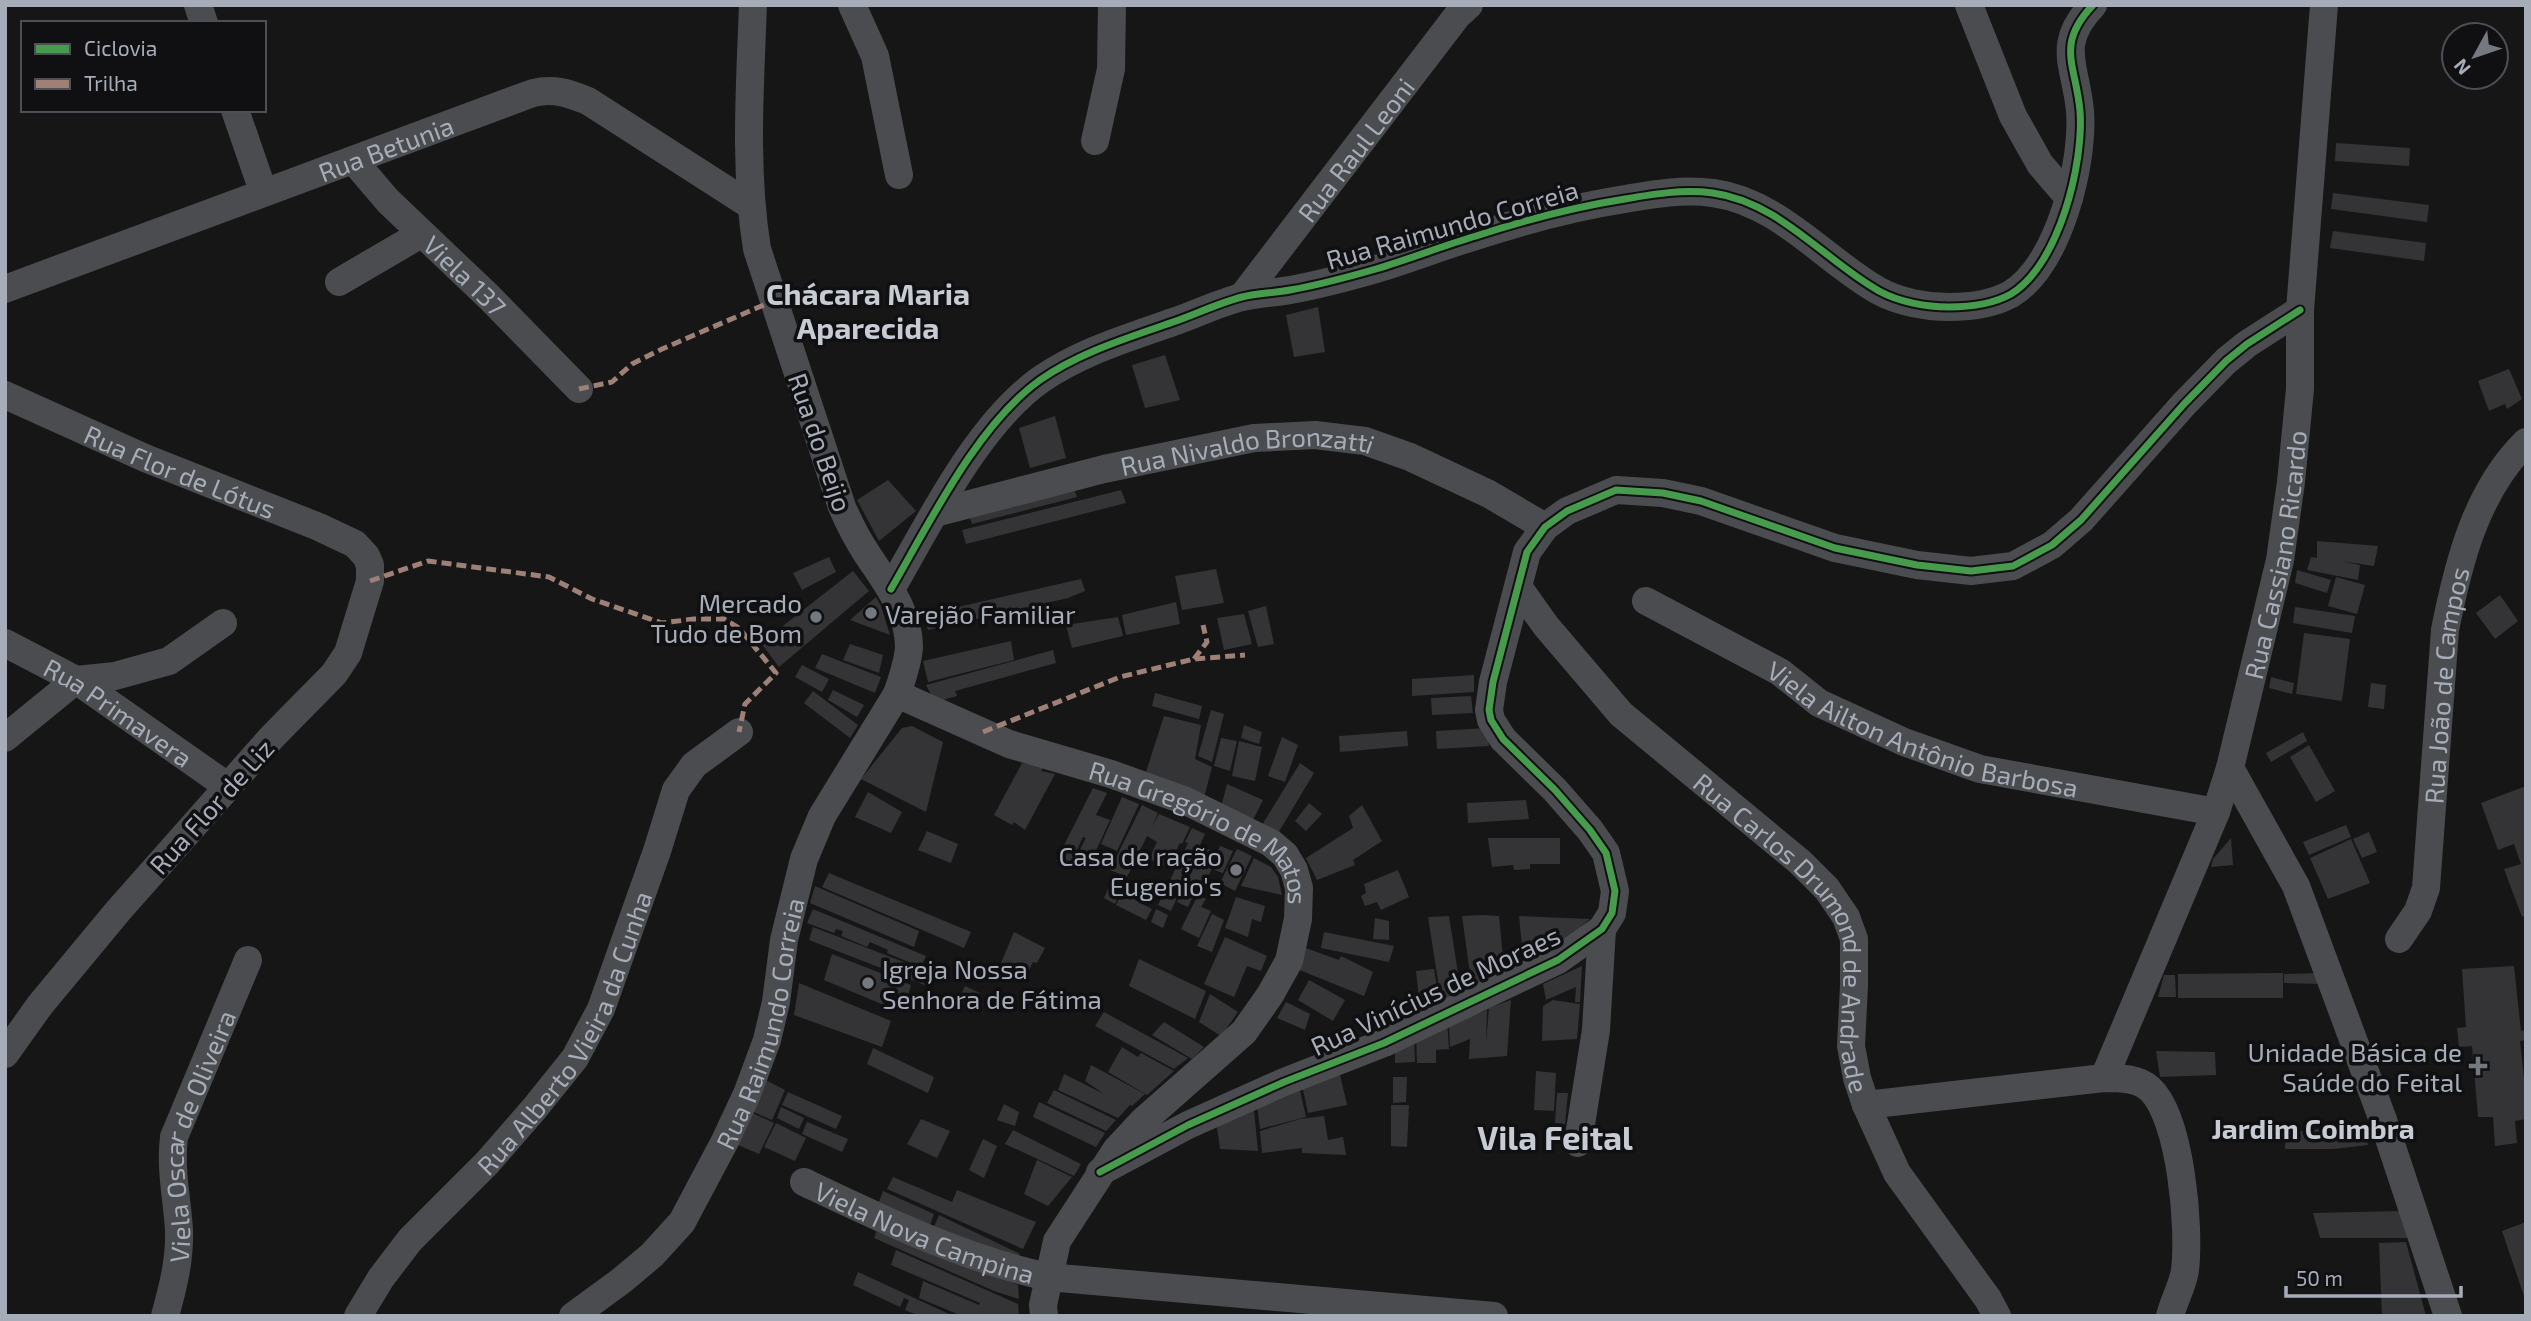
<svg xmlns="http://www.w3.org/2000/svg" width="2531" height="1321" viewBox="0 0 2531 1321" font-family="'Exo 2',sans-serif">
  <rect width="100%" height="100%" fill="#161616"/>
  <g fill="#343436">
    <polygon points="2336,143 2410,148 2409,166 2335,161"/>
    <polygon points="2333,193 2429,205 2427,222 2331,209"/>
    <polygon points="2333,231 2426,243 2424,261 2330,248"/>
    <polygon points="1318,307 1325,352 1294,357 1286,315"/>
    <polygon points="1165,355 1180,400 1145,408 1132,365"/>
    <polygon points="2509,369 2522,399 2507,409 2505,404 2489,411 2478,381"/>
    <polygon points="1055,416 1066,458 1030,468 1019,428"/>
    <polygon points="888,480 916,511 879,541 857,500"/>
    <polygon points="1072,483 1077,497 972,524 967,508"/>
    <polygon points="1121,490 1126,503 966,544 962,530"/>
    <polygon points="2317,541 2378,546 2374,566 2340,561 2360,565 2358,580 2307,570 2311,557 2317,558"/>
    <polygon points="829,557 836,572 802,590 793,573"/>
    <polygon points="1216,569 1224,603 1182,610 1175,576"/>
    <polygon points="2297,570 2331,580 2327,593 2295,583"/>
    <polygon points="853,571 869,591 779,667 761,643"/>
    <polygon points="2336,577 2365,585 2357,614 2328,606"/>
    <polygon points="1081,579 1085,591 1068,598 928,630 923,615"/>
    <polygon points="2500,595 2518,621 2495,639 2476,613"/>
    <polygon points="876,597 881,606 890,635 850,620"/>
    <polygon points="1176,602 1180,624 1126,635 1122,615"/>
    <polygon points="1266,606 1274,644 1258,647 1248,611"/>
    <polygon points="2295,607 2355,616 2352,633 2293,623"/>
    <polygon points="1244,614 1252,644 1224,650 1217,618"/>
    <polygon points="1118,617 1123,636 1072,648 1066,625"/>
    <polygon points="2304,633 2350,639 2342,701 2296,694"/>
    <polygon points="1011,641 1014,660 928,682 923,661"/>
    <polygon points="850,644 883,655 879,673 843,660"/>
    <polygon points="1053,650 1056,663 955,691 957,696 935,702 926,685"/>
    <polygon points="822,654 881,677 875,693 815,668"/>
    <polygon points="802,665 829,679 822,692 795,677"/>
    <polygon points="1474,675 1474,692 1412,696 1412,679"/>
    <polygon points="2271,677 2294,683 2292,694 2269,688"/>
    <polygon points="2371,683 2386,685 2384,709 2368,707"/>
    <polygon points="833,690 864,705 857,717 828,700"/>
    <polygon points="813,691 858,725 850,738 804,703"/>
    <polygon points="1155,693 1202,706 1199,719 1152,706"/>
    <polygon points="1471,696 1473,713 1432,715 1431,698"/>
    <polygon points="1211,710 1224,714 1212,762 1198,756"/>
    <polygon points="1164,716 1201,725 1195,759 1212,767 1204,798 1145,775"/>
    <polygon points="1244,725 1262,732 1259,744 1241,738"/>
    <polygon points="912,726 943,742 926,812 861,779 902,728"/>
    <polygon points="1487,728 1489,746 1437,749 1436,731"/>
    <polygon points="1407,731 1408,746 1340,752 1339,736"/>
    <polygon points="2303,732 2307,741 2271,762 2266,753"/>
    <polygon points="1282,737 1298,745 1285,782 1268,776"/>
    <polygon points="1221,738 1237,741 1230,771 1214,766"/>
    <polygon points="1239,741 1262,747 1255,781 1232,776"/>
    <polygon points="2309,745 2335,791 2316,802 2290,757"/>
    <polygon points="1022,763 1044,766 1041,771 1055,774 1025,830 1014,822 1012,825 994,815"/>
    <polygon points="1300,763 1314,773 1277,835 1262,825"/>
    <polygon points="1227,784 1263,800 1252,822 1221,807"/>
    <polygon points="2526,786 2526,915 2522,917 2504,869 2521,864 2514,844 2498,850 2481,803"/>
    <polygon points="1093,788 1107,793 1096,815 1110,820 1090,864 1076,857 1086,838 1083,837 1069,867 1056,861"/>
    <polygon points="868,792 902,812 891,833 855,817"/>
    <polygon points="1122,797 1139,804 1117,851 1101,844"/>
    <polygon points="1526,800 1529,819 1468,823 1467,803"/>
    <polygon points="1309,803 1322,814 1306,831 1295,821"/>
    <polygon points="1142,805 1158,813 1152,827 1159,814 1190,827 1182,844 1180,843 1168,867 1149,859 1157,842 1147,836 1127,877 1110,870"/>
    <polygon points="1362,805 1382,841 1353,860 1355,865 1317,880 1306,858 1353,828 1349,816"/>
    <polygon points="2346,825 2351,837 2309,855 2303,842"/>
    <polygon points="1192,828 1205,834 1171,911 1158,905 1188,843 1185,842"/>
    <polygon points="927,831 958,844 951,863 918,850"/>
    <polygon points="2369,832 2377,852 2362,858 2353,839"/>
    <polygon points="1488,838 1560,838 1560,864 1530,864 1530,869 1514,870 1513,865 1492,867"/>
    <polygon points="2231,838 2233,865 2211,867 2213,859"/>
    <polygon points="2351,839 2370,883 2328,899 2310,858"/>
    <polygon points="1220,846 1233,851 1223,873 1214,870 1218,862 1214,859"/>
    <polygon points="1203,847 1215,852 1211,863 1214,864 1200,894 1195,891 1188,907 1177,902"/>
    <polygon points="1237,849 1252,856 1235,891 1220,883"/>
    <polygon points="1254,858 1271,867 1278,877 1282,895 1241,886"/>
    <polygon points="1398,870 1409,897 1381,910 1377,902 1365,906 1361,896 1366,893 1364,884"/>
    <polygon points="829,873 971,932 964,948 822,887"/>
    <polygon points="1113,878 1125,882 1115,904 1104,898"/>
    <polygon points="815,886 919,931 914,947 810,903"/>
    <polygon points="1125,886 1139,892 1135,900 1152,909 1146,920 1116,905"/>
    <polygon points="1198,895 1206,899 1201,907 1211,911 1199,938 1181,929"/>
    <polygon points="1236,897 1265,906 1261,922 1252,919 1248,937 1225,928"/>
    <polygon points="813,909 926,956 921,967 887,953 888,950 870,942 867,947 841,936 843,931 836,929 834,933 807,923"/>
    <polygon points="1156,909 1168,915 1163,928 1151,922"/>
    <polygon points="1212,914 1224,920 1212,952 1197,946"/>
    <polygon points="1483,915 1499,916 1505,978 1472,988 1462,916"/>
    <polygon points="1449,916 1461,992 1441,1000 1428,917"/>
    <polygon points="1519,916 1590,919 1574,933 1524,965"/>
    <polygon points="1375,918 1389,921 1389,940 1373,939"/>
    <polygon points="813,927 932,973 927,986 809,940"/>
    <polygon points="1014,932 1045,948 1037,963 1033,962 1026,976 1001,963"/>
    <polygon points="1324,932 1394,946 1389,962 1321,948"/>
    <polygon points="1225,937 1267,956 1261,971 1247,966 1234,997 1204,984"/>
    <polygon points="1303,947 1339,960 1341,956 1373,972 1364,996 1297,969"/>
    <polygon points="832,954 911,985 903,1013 824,980"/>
    <polygon points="1139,959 1206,991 1195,1019 1129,986"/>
    <polygon points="1582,966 1580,1002 1575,1002 1576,987 1546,1000 1543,984"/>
    <polygon points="2514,966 2521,1031 2526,1030 2526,1040 2520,1041 2526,1096 2526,1119 2515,1121 2517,1143 2495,1146 2493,1117 2478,1117 2472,1046 2459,1047 2457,1028 2466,1027 2462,969"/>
    <polygon points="1434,969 1439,999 1420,1009 1416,971"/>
    <polygon points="2283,973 2283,998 2178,998 2178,974"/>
    <polygon points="2318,973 2320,984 2284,983 2284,974"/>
    <polygon points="2164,975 2175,975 2176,997 2158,997"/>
    <polygon points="1309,980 1345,1000 1333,1021 1298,1000"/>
    <polygon points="799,983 891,1021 882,1047 794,1015"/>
    <polygon points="965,986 980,993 974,1007 958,1001"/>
    <polygon points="1210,994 1238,1012 1221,1036 1199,1022"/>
    <polygon points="1511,1000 1507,1056 1469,1059 1470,1039 1450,1047 1449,1024 1487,1010 1486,1044 1489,1008"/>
    <polygon points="1553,1000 1580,1004 1577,1039 1542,1041 1543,1006"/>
    <polygon points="1286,1002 1310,1014 1305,1030 1277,1018"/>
    <polygon points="1104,1012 1188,1058 1174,1069 1095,1026"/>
    <polygon points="1447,1020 1449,1049 1436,1050 1436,1063 1417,1063 1416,1035"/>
    <polygon points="1164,1022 1204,1047 1192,1059 1152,1035"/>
    <polygon points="1414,1036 1415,1062 1395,1063 1395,1042"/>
    <polygon points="1122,1047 1138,1057 1141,1053 1174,1071 1147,1095 1108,1072"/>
    <polygon points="873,1048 934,1077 928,1093 867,1064"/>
    <polygon points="2156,1051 2215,1052 2216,1075 2160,1077"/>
    <polygon points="1091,1065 1145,1094 1132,1106 1130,1105 1118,1118 1058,1090 1064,1074 1104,1094 1085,1081"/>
    <polygon points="1536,1071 1556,1073 1554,1111 1534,1110"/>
    <polygon points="1340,1075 1347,1105 1308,1113 1302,1085"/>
    <polygon points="1393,1077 1407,1077 1406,1102 1393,1103"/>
    <polygon points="762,1078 785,1090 772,1120 749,1110"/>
    <polygon points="1054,1090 1116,1120 1106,1131 1047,1103"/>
    <polygon points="1300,1090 1306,1117 1260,1129 1257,1105"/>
    <polygon points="788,1092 842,1116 836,1129 782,1105"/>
    <polygon points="1557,1093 1568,1093 1565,1124 1555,1123"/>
    <polygon points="1253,1100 1258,1151 1220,1149 1216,1120"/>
    <polygon points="1039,1102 1105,1133 1096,1147 1033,1117"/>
    <polygon points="1004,1104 1019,1112 1015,1126 997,1120"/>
    <polygon points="1391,1105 1409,1105 1407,1147 1391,1146"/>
    <polygon points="781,1107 804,1118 799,1129 777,1118"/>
    <polygon points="748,1111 774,1123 759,1154 738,1145"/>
    <polygon points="1324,1116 1328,1140 1343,1137 1346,1155 1302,1153 1302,1148 1262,1153 1260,1131 1300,1119"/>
    <polygon points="921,1119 950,1131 937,1158 907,1144"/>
    <polygon points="807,1122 848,1139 842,1152 802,1134"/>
    <polygon points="776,1123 806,1138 795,1161 764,1147"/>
    <polygon points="2321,1129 2366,1131 2368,1145 2333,1149 2285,1149 2286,1133"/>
    <polygon points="1013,1130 1081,1164 1074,1176 1005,1144"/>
    <polygon points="983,1139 997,1146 984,1178 969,1170"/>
    <polygon points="1037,1160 1072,1177 1048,1206 1024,1194"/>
    <polygon points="893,1177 952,1202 957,1190 1036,1222 1023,1249 887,1189"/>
    <polygon points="883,1191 934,1214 930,1225 879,1202"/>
    <polygon points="2402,1211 2408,1238 2320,1238 2313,1213"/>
    <polygon points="939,1215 1020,1254 1014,1265 933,1229"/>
    <polygon points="880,1222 1018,1285 1019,1299 994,1291 874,1238"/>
    <polygon points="2526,1222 2526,1299 2525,1299 2502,1231"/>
    <polygon points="2406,1242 2426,1316 2382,1316 2379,1243"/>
    <polygon points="896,1250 1018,1304 1019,1316 962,1316 919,1298 923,1281 979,1305 980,1303 891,1265"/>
    <polygon points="858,1272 949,1314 949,1316 919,1316 905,1310 909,1300 904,1298 900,1307 853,1285"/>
  </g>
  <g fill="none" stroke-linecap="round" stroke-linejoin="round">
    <g stroke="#4a4c4f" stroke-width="28">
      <polyline points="198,5 204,23"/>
      <polyline points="852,5 875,56 899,175"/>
      <polyline points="1969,5 2013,116 2040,164 2069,198"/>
      <polyline points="235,110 263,191"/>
      <polyline points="1095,141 1111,69 1112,5"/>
      <path id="s1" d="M353 160 388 201 489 297 579 389"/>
      <polyline points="339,282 421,234"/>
      <path id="s2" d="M5 289 533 93C554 88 568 93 588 101L750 205"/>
      <path id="s3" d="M1242 297 1457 16 1469 5"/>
      <path id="s4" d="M5 395 145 458 319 527 355 544 366 556 370 565V581L348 653 334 674 272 737 118 911 40 1005 5 1054"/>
      <path id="s5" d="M935 513 1104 469 1254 438 1315 435 1365 441 1410 457 1489 494 1545 527"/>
      <path id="s6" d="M1519 588 1546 626 1621 714 1800 862 1827 889 1846 917 1854 939V985L1851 1046 1857 1078 1866 1105 1897 1173 1988 1299 1997 1316"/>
      <path d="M891 589C930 522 977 425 1040 380 1080 352 1128 338 1173 322 1196 314 1219 303 1242 297 1257 293 1274 293 1290 290 1319 285 1348 277 1376 269 1410 259 1442 246 1476 236 1525 220 1574 207 1625 199 1654 194 1683 189 1713 193 1779 202 1824 260 1879 291 1899 302 1926 307 1949 307 1970 307 1993 304 2011 294 2059 265 2084 163 2080 111 2076 65 2055 45 2093 5"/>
      <path id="s7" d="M1646 601 1780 672 1819 703 1904 742 1980 769 2216 812"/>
      <path id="s8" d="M5 643 76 680 227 786"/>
      <path id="s9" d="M897 694 1009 744 1111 774 1186 801 1271 843 1285 855 1294 870 1299 888 1298 919 1289 961 1270 995 1244 1032 1143 1121 1116 1150 1057 1241 1043 1305 1044 1316"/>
      <polyline points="5,738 76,680 115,676 169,661 223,623"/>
      <polyline points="2230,768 2296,886 2383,1120 2448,1316"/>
      <path id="s10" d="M2399 939 2418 911 2426 888 2445 630C2458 564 2476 491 2526 442"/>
      <path id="s11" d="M2104 1078 2216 812 2230 768 2280 560 2291 482 2300 389V310L2324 5"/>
      <path d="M1866 1105 2104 1078C2120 1078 2138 1078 2150 1089 2181 1118 2190 1228 2185 1270 2183 1285 2174 1300 2170 1316"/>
      <polyline points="1578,1143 1596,1030 1602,929"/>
      <polyline points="1100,1172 1188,1125 1284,1082 1384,1043 1558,960 1602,929 1612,913 1615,891 1606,853 1590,830 1555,790 1503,739 1491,720 1489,710 1493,682 1527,552 1545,527 1567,511 1616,490 1663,493 1701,501 1835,548 1917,565 1971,571 2013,566 2052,545 2081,520 2184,404 2226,361 2247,344 2300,310"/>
      <path id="s12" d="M804 1182C884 1220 962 1258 1048 1277L1494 1316"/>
      <path id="s13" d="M165 1316C173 1287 180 1260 179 1230 177 1198 170 1169 174 1137L248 960"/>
      <path id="s14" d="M358 1316 381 1278 410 1240 487 1163 534 1109 575 1058 601 1009 657 851 676 790 694 765 739 732"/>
      <path id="s15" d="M573 1316 621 1281 652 1255 682 1222 725 1141 747 1094 767 1040 776 1002 784 940 804 859 822 816 897 694C902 679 908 663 909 647 909 611 886 583 867 554 857 539 849 523 842 507L757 249C744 168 750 87 753 5"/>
    </g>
    <g stroke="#9e8076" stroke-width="5" stroke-dasharray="10 5" stroke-linecap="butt">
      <polyline points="579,389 612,382 632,364 662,349 773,301"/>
      <polyline points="370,581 428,561 549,577 592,599 662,623 694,619 724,619 739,628 776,673 745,704 739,732"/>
      <polyline points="1194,659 1207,642 1203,625"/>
      <polyline points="983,732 1120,677 1194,659 1245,655"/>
    </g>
    <defs>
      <g id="cycleway">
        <path d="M891 589C930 522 977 425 1040 380 1080 352 1128 338 1173 322 1196 314 1219 303 1242 297 1257 293 1274 293 1290 290 1319 285 1348 277 1376 269 1410 259 1442 246 1476 236 1525 220 1574 207 1625 199 1654 194 1683 189 1713 193 1779 202 1824 260 1879 291 1899 302 1926 307 1949 307 1970 307 1993 304 2011 294 2059 265 2084 163 2080 111 2076 65 2055 45 2093 5"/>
        <polyline points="1100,1172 1188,1125 1284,1082 1384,1043 1558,960 1602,929 1612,913 1615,891 1606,853 1590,830 1555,790 1503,739 1491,720 1489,710 1493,682 1527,552 1545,527 1567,511 1616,490 1663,493 1701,501 1835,548 1917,565 1971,571 2013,566 2052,545 2081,520 2184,404 2226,361 2247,344 2300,310"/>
      </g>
    </defs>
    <use href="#cycleway" stroke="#101012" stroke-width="11"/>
    <use href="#cycleway" stroke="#469c4c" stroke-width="7"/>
  </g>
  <g fill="#747880" stroke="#101012" stroke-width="2.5">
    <circle cx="871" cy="613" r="7"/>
    <circle cx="816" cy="617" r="7"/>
    <circle cx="1236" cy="870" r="7"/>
    <circle cx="868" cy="983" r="7"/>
    <path d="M2474.5 1055.5h7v7h7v7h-7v7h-7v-7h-7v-7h7z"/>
  </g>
  <g text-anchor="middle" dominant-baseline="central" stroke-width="7" stroke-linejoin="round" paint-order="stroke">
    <g font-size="26" fill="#a6adb9" stroke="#101012">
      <text stroke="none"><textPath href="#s2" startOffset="406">Rua Betunia</textPath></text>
      <text stroke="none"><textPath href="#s3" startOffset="186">Rua Raul Leoni</textPath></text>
      <text transform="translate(1452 224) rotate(-16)">Rua Raimundo Correia</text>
      <text stroke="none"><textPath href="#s1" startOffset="161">Viela 137</textPath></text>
      <text transform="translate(821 442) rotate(71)">Rua do Beijo</text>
      <text stroke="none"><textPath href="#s5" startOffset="320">Rua Nivaldo Bronzatti</textPath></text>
      <text stroke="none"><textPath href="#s4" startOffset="191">Rua Flor de Lótus</textPath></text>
      <text stroke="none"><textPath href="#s11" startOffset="553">Rua Cassiano Ricardo</textPath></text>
      <text stroke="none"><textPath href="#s10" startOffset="262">Rua João de Campos</textPath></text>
      <text stroke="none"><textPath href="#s8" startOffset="133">Rua Primavera</textPath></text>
      <text stroke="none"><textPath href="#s7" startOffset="308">Viela Ailton Antônio Barbosa</textPath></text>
      <text transform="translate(211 806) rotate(-48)">Rua Flor de Liz</text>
      <text stroke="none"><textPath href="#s9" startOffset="341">Rua Gregório de Matos</textPath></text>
      <text stroke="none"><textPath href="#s6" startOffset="453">Rua Carlos Drumond de Andrade</textPath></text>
      <text transform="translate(1435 990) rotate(-25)">Rua Vinícius de Moraes</text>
      <text stroke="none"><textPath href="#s15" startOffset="360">Rua Raimundo Correia</textPath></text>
      <text stroke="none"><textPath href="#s14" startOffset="355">Rua Alberto Vieira da Cunha</textPath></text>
      <text stroke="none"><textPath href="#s13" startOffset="186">Viela Oscar de Oliveira</textPath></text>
      <text stroke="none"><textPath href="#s12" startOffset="131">Viela Nova Campina</textPath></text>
    </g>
    <g font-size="26" fill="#a6adb9" stroke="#101012" text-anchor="end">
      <text x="802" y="602">Mercado<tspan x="802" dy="30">Tudo de Bom</tspan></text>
      <text x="885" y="613" text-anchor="start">Varejão Familiar</text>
      <text x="1222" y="855">Casa de ração<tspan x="1222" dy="30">Eugenio's</tspan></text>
      <text x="882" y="968" text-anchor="start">Igreja Nossa<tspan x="882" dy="30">Senhora de Fátima</tspan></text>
      <text x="2462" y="1051">Unidade Básica de<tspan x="2462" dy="30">Saúde do Feital</tspan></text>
    </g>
    <g font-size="28" font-weight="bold" fill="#c7ccd4" stroke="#101012">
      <text x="2313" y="1128">Jardim Coimbra</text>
    </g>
    <g font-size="30" font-weight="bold" fill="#c7ccd4" stroke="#101012">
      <text x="868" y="293">Chácara Maria<tspan x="868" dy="34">Aparecida</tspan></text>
    </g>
    <g font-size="33" font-weight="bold" fill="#c7ccd4" stroke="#101012">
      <text x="1555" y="1137">Vila Feital</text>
    </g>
  </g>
  <rect width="2531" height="1321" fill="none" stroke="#a6adb9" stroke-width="14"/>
  <rect x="21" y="21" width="245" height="91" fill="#101012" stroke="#4c4f55" stroke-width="2"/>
  <rect x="35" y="44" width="35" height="10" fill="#469c4c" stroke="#4c4f55" stroke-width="2"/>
  <text x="84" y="56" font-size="21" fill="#a6adb9">Ciclovia</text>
  <rect x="35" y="79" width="35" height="10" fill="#9e8076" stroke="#4c4f55" stroke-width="2"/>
  <text x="84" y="91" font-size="21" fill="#a6adb9">Trilha</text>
  <g transform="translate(2475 56) rotate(230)"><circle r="33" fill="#101012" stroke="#4c4f55" stroke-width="2"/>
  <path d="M0-5L12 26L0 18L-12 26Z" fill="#747880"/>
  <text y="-10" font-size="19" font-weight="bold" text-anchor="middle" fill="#a6adb9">N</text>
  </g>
  <path d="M2286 1286v10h175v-10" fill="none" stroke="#a6adb9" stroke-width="3.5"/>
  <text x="2296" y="1286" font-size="21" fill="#a6adb9" stroke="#101012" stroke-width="5" paint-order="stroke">50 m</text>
</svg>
